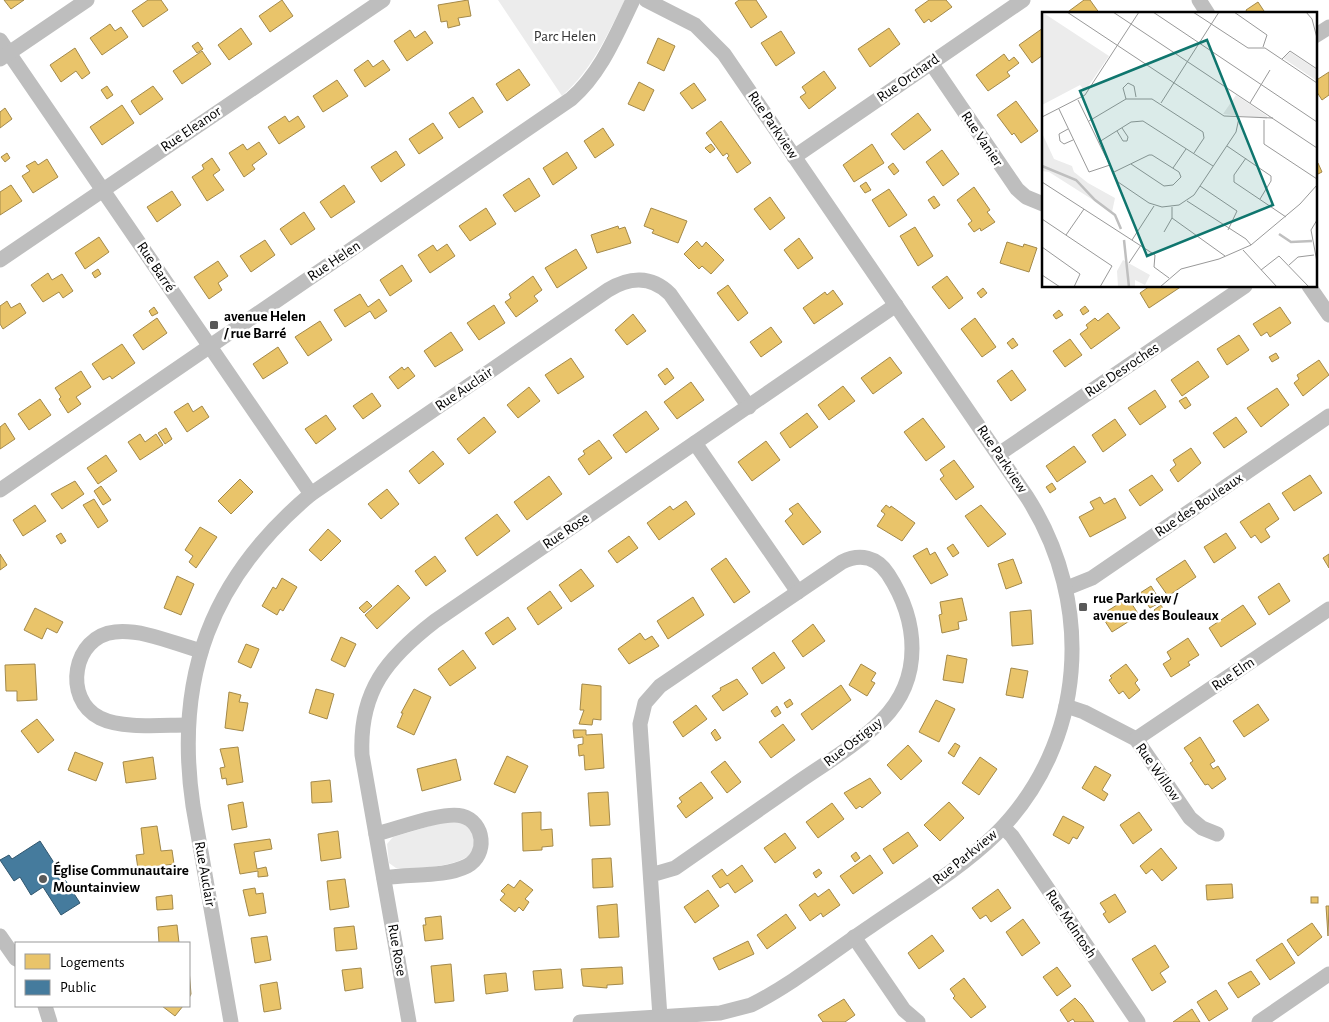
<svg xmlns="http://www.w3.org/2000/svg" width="1329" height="1022" viewBox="0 0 1329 1022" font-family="'Alegreya Sans',sans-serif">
  <rect width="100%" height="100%" fill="#fff"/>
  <g fill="#ececec">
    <path d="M498 0H625C607 35 592 70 562 96Z"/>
    <path d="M447 821 461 822 477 834 472 854C451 868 426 867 402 869L396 868 389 863 387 844 393 837Z"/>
  </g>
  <g fill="#e9c46a" stroke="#a3894a">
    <polygon points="4,0 24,0 11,9"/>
    <polygon points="148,0 161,0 168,10 143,27 132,11"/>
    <polygon points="282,0 293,16 270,32 259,16"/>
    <polygon points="468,0 471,16 458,18 460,25 448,28 447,21 441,22 438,5"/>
    <polygon points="739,0 756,0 767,17 751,28 735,3"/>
    <polygon points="929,0 946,0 952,7 931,22 929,19 924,23 915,10"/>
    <polygon points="1084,0 1090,0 1100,14 1065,14"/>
    <polygon points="1258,2 1266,14 1248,14 1246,10"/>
    <polygon points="110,24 115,31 121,27 128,37 102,55 90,38"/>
    <polygon points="241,28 252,44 229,60 218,45"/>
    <polygon points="889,28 900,44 870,67 858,49"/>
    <polygon points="1043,28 1043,55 1032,63 1019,45"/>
    <polygon points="410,30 415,38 425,31 433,43 407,61 394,41"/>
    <polygon points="781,31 795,53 776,66 761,43"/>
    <polygon points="658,38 675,46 664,71 647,63"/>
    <polygon points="198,42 203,49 197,53 192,46"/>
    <polygon points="75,48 90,73 82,79 76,71 61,82 50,65"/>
    <polygon points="202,51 211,64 182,84 173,71"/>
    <polygon points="1004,54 1009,61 1014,57 1019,63 1007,72 1010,76 988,91 976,75"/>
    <polygon points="368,60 373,67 383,60 390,70 365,87 354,70"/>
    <polygon points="519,69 530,85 507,101 496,84"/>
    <polygon points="824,71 836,88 809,109 800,97 806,93 802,87"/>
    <polygon points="1329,72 1329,95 1322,100 1315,89 1315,81"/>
    <polygon points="337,80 348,96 323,112 313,96"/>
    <polygon points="639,82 654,90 644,111 628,104"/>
    <polygon points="694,83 706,100 692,109 680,93"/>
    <polygon points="107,86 113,95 107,99 101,90"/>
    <polygon points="153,86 163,99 140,115 131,101"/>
    <polygon points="473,97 483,112 459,128 449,113"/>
    <polygon points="1016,101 1038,131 1021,143 1014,133 1012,135 997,115"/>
    <polygon points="122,105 134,123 102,145 90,127"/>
    <polygon points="5,108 12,119 0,128 0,112"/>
    <polygon points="918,113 931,130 904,150 891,134"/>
    <polygon points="285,116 289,122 298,116 305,127 279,144 268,127"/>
    <polygon points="721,121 751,163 737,173 727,158 729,156 727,153 723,156 706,133"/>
    <polygon points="433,123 443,138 419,154 409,139"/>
    <polygon points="603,128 614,145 595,158 584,141"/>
    <polygon points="259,142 267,154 252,165 255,169 244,177 229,153 243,144 247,150"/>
    <polygon points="711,144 715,149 710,153 705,148"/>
    <polygon points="872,144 884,163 854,182 843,165"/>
    <polygon points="942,150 959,174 943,186 926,162"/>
    <polygon points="396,151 405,165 381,182 371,167"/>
    <polygon points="567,152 577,168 553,185 543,168"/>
    <polygon points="7,153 10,158 5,162 1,157"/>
    <polygon points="212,158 220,170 213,175 224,190 207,201 192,177 204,169 202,165"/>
    <polygon points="47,159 58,177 33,193 22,176 30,171 26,166 35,161 38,165"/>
    <polygon points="893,163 899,171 894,175 888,167"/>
    <polygon points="1318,163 1322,172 1316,175 1315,164"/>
    <polygon points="529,178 540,196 515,212 503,195"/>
    <polygon points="866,182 871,190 865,193 860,186"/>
    <polygon points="11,185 22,201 0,215 0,192"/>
    <polygon points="344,185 355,202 331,218 320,202"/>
    <polygon points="974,187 990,210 987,212 995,222 981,231 980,228 974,232 968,224 972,221 957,200"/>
    <polygon points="889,189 907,215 889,227 872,200"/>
    <polygon points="172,191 181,205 157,222 147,207"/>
    <polygon points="934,196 940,205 934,209 928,200"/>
    <polygon points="770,197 785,218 770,230 754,209"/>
    <polygon points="486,208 496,224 470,241 459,226"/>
    <polygon points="651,208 687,221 678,243 652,233 654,230 644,226"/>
    <polygon points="304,212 315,229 291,245 280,229"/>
    <polygon points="618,226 619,229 625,227 631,243 597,253 591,235"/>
    <polygon points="915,227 933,256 918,266 900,236"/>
    <polygon points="99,237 109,252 85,269 75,253"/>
    <polygon points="799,238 813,258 798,269 784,250"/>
    <polygon points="265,240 275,255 251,272 240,256"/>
    <polygon points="697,241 702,247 706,242 724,260 711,274 702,266 699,269 684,254"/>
    <polygon points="1007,242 1023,247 1024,244 1037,248 1029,272 1000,263"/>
    <polygon points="447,244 455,256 430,273 418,255 433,245 437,251"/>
    <polygon points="576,249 587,268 557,288 545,268"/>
    <polygon points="218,261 228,276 218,283 222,290 209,299 194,277"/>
    <polygon points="402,265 412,281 390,296 380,280"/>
    <polygon points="98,269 101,274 95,278 92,273"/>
    <polygon points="48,273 52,280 62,274 73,291 63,298 59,292 43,302 31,285"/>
    <polygon points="533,276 542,290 534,296 538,301 516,317 505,302 511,298 509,294"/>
    <polygon points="947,276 963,298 949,309 932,287"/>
    <polygon points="728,285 748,313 738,321 717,293"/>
    <polygon points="1150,286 1182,286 1149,308 1140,293"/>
    <polygon points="983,288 987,293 981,298 977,293"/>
    <polygon points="833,290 843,304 814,324 803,308 825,292 827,295"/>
    <polygon points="360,294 368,307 379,299 387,311 375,319 370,311 345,327 334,310"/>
    <polygon points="7,301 11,308 20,303 26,313 3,329 0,324 0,306"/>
    <polygon points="494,305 505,323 479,340 467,323"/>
    <polygon points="1085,306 1089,311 1083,315 1080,310"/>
    <polygon points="154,307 158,313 152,316 149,311"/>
    <polygon points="1280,307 1291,323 1270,337 1267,332 1261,336 1253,324"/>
    <polygon points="1059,310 1063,315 1056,319 1053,315"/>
    <polygon points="1108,313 1120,328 1091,349 1080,334 1088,328 1086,325 1095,318 1098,321"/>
    <polygon points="633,314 646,331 627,345 615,330"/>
    <polygon points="157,318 167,333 143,350 133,335"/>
    <polygon points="975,318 996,347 982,357 961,329"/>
    <polygon points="320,321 332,340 308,356 295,337"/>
    <polygon points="771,327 782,342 761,357 750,342"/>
    <polygon points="451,332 463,350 435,367 424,351"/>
    <polygon points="1239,335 1249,350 1227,365 1217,349"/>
    <polygon points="1013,338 1018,345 1012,349 1007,343"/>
    <polygon points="1070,339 1082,355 1065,367 1053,351"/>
    <polygon points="122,344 135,363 112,379 110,376 103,380 92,364"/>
    <polygon points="278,347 288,363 263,379 253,364"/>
    <polygon points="1276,353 1279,358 1272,362 1269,357"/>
    <polygon points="890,357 902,373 873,394 861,378"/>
    <polygon points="571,358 584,377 558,394 545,375"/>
    <polygon points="1319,360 1329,375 1303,396 1294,383 1299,379 1297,375"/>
    <polygon points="1198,361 1209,377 1182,396 1171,380"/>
    <polygon points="402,367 404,370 408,367 415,376 398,389 389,377"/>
    <polygon points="667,368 674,378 665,385 658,375"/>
    <polygon points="1012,370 1026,390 1011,401 997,381"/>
    <polygon points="81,371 91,387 76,397 81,404 68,413 59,399 61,397 55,388"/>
    <polygon points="691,382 704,400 677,419 664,402"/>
    <polygon points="843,386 855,401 829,420 818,405"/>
    <polygon points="529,387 540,401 518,418 507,405"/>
    <polygon points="1277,388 1289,405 1261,427 1247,408"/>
    <polygon points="1155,390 1166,407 1140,425 1128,408"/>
    <polygon points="372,393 381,406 363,419 353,406"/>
    <polygon points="1186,397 1191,405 1185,409 1179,401"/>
    <polygon points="40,399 51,415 29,430 18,414"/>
    <polygon points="188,403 193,412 202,406 209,417 187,432 174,412"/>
    <polygon points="646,411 659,429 626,453 613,435"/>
    <polygon points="807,413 818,427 790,448 780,433"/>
    <polygon points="326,415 336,429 316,444 305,429"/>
    <polygon points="484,417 496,432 469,454 457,439"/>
    <polygon points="1236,417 1247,432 1224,448 1213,433"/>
    <polygon points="923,418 945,447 926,461 904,432"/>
    <polygon points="1115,419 1126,435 1103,452 1092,435"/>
    <polygon points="5,423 15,439 0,449 0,427"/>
    <polygon points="166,428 172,439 165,444 158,433"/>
    <polygon points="140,434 145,442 156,434 163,445 140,460 128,442"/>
    <polygon points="599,440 612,458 589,475 578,459 585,454 583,451"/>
    <polygon points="766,441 780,460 752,481 738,462"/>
    <polygon points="1074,446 1086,462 1057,482 1046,466"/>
    <polygon points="1191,448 1201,463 1178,482 1170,470 1176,465 1173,460"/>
    <polygon points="433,451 444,464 419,484 409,471"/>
    <polygon points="106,455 117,471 98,484 87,468"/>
    <polygon points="954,460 974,487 956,500 940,479 944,476 940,470"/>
    <polygon points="1152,475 1163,490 1140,506 1129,490"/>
    <polygon points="1310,475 1322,493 1294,511 1282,493"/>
    <polygon points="549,476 562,494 527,520 514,502"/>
    <polygon points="240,479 253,492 231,514 218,501"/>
    <polygon points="75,481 84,494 62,509 51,494"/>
    <polygon points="1052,483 1056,489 1050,493 1046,487"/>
    <polygon points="101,486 111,500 103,505 94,491"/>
    <polygon points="387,489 399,504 381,519 368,504"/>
    <polygon points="1100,497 1104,504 1115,498 1126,518 1090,537 1079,517 1094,509 1090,502"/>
    <polygon points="94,499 108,521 98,528 83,505"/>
    <polygon points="686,501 695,514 659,540 647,523 670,506 673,510"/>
    <polygon points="798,503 821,532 803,545 785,521 793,514 789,509"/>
    <polygon points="1269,503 1279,519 1265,529 1270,537 1261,543 1255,535 1251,538 1240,522"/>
    <polygon points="35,505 46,521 23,536 13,520"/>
    <polygon points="886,505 890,508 891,506 915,523 902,541 877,526 885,514 881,511"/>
    <polygon points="981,505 1006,534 988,547 965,516"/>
    <polygon points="497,514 510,531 477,556 465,538"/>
    <polygon points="200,527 217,537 196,568 189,562 193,556 185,550"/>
    <polygon points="328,529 341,541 321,561 309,550"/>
    <polygon points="61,533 66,541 61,544 56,536"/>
    <polygon points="1226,533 1236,548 1214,563 1204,547"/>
    <polygon points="629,536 638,548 617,563 608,551"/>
    <polygon points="953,544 959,553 953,557 947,548"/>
    <polygon points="927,548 930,555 935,552 948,575 931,584 913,556"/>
    <polygon points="0,554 7,565 0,570"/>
    <polygon points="1329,554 1329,568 1323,558"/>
    <polygon points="435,556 446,571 426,586 415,571"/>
    <polygon points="726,558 750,592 734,603 711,569"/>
    <polygon points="1013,559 1022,583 1006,589 998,564"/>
    <polygon points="1185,560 1196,577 1168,596 1156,579"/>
    <polygon points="581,569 594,586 571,602 559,585"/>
    <polygon points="177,576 194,584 181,615 164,608"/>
    <polygon points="282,578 297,587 283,611 280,609 277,615 262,606 273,587 276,589"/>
    <polygon points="1279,583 1290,601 1269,615 1258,597"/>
    <polygon points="398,585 410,598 377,629 365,615"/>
    <polygon points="1151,586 1161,602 1150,608 1140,593"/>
    <polygon points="550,591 562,608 538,625 527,608"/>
    <polygon points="693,597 704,615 668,639 657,621"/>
    <polygon points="962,598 967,620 958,622 959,629 942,633 939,615 942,614 940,602"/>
    <polygon points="1128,598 1139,615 1112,632 1101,615"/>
    <polygon points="367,601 372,606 364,613 359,608"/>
    <polygon points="1161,605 1165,612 1159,617 1154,610"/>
    <polygon points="1243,605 1256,624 1221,647 1209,628"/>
    <polygon points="35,608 63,622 57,633 47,628 42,639 24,630"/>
    <polygon points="1031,610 1033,644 1012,646 1010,612"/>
    <polygon points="508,617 516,629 493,645 485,633"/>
    <polygon points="813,624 825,641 803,657 792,641"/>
    <polygon points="640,633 645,640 652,636 659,646 629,664 618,649"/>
    <polygon points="341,637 356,644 345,667 331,660"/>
    <polygon points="1188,638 1199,655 1188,662 1190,665 1171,677 1163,664 1171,659 1167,652"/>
    <polygon points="246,644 259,649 251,668 238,662"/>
    <polygon points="463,650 476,668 450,686 438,669"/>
    <polygon points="774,652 785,668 762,684 752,668"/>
    <polygon points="947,655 967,659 963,683 943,680"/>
    <polygon points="35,664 37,700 17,701 17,691 6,691 5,665"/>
    <polygon points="861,664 876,673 871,681 875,683 867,696 849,685"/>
    <polygon points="1126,664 1138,680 1135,683 1140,690 1129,699 1123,691 1119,694 1109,680 1112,678 1110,676"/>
    <polygon points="1011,668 1028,671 1023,698 1006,695"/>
    <polygon points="737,679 748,694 723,711 712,696 721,690 720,688"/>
    <polygon points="582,684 601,686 601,720 593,719 592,725 579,724 584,710 580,710"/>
    <polygon points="841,685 851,700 812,730 801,714"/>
    <polygon points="316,689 334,694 327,719 309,713"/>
    <polygon points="414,689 431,697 414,735 397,727 403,713 401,713"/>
    <polygon points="229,692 241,695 239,702 248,703 243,731 225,728"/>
    <polygon points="790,699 793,704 787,708 784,703"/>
    <polygon points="936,700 955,709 939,742 919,732"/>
    <polygon points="1258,704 1269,720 1244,737 1233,721"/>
    <polygon points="696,705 707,719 683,737 673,722"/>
    <polygon points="777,706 781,713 775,717 771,711"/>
    <polygon points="37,719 54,740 38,753 21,731"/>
    <polygon points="783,724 795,740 771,758 759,742"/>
    <polygon points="715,729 721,738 716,741 711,733"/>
    <polygon points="573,730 586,730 586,735 602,734 604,768 585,770 584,755 579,756 578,745 583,744 583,737 574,738"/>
    <polygon points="1200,737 1215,761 1210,764 1213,769 1218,766 1226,779 1212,789 1208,784 1205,785 1190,763 1193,761 1184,748"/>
    <polygon points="955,743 960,746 954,757 948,753"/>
    <polygon points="908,745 922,761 901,780 887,765"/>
    <polygon points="238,747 243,782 227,785 226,778 222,779 220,768 225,767 220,749"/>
    <polygon points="75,752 103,763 96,781 68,770"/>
    <polygon points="507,756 528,766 515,793 494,784"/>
    <polygon points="153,757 156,779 126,783 123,762"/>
    <polygon points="980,757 997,769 979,795 962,783"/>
    <polygon points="456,759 461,780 422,791 417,769"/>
    <polygon points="725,761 741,782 727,793 711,772"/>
    <polygon points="1095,766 1111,775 1102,790 1108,794 1104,801 1082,788"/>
    <polygon points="870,778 881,793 862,808 860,806 856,809 844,793"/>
    <polygon points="330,780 332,802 312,803 311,782"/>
    <polygon points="701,782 713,798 686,818 677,806 682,802 679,798"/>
    <polygon points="608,792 610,825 590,826 588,793"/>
    <polygon points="243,802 247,827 232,830 228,805"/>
    <polygon points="949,802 964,818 940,841 924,825"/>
    <polygon points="832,803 844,819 818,838 806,822"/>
    <polygon points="541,812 541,830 552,829 553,846 542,847 542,850 523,851 522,813"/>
    <polygon points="1139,812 1152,830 1133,844 1120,825"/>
    <polygon points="1063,816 1084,827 1077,839 1073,837 1069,844 1053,835"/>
    <polygon points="157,826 161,851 172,850 174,864 138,869 136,855 144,854 141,828"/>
    <polygon points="338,831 341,858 321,861 318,834"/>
    <polygon points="908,832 918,846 893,864 883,849"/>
    <polygon points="785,833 796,848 775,863 764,848"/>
    <polygon points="270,839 272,849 254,852 257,869 266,867 268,876 258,877 258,871 240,874 234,844"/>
    <polygon points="1161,848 1177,868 1162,881 1152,869 1146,874 1140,866"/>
    <polygon points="856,852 860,858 855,862 851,856"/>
    <polygon points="870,855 883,873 853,894 840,876"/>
    <polygon points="611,858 613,887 593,888 592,859"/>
    <polygon points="742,865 753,881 735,893 728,883 720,888 712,876 722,869 727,876"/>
    <polygon points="819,869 822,873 816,878 813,873"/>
    <polygon points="345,879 349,907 330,910 327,881"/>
    <polygon points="520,880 533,890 525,899 529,902 523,911 519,907 515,912 500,900 505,894 501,891 508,884 514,888"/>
    <polygon points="1232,884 1233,898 1207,900 1206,885"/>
    <polygon points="255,888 256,894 263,893 266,913 249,916 243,890"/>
    <polygon points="829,889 840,905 823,917 821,913 810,921 799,905 815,893 818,897"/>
    <polygon points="998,889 1011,908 991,922 986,915 980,919 972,908"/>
    <polygon points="708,890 719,906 695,923 684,907"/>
    <polygon points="1115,894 1126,912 1109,923 1103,914 1106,912 1100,903"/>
    <polygon points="172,895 173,909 157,910 156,897"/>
    <rect x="1311" y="897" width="7" height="6"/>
    <polygon points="617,904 619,937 599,938 597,906"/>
    <polygon points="1326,906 1329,906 1328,936"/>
    <polygon points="786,914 796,928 767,949 757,935"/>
    <polygon points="441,916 443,939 425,941 423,925 426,925 425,918"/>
    <polygon points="1023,919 1040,943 1022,956 1006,932"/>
    <polygon points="1312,923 1322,937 1298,956 1287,940"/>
    <polygon points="177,925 179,943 159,943 158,927"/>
    <polygon points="354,926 357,949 336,951 334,928"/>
    <polygon points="932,935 944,951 919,969 908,953"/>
    <polygon points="267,936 271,960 255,963 251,938"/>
    <polygon points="748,941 754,954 719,970 713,958"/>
    <polygon points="1282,943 1295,963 1270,980 1256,960"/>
    <polygon points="1155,945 1169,967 1160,973 1166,982 1152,991 1132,959"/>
    <polygon points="451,964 454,1001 435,1003 431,966"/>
    <polygon points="622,967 623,984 607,985 607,988 583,986 581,969"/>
    <polygon points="1057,967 1071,986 1057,996 1043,977"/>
    <polygon points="361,968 363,988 345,991 342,970"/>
    <polygon points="189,969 191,994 189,998"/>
    <polygon points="561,969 563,988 535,990 533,971"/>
    <polygon points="1251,971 1260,984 1238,998 1228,983"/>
    <polygon points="506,973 508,991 486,994 484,975"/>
    <polygon points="964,978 986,1007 971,1018 953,998 955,996 950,989"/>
    <polygon points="277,982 281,1009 264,1012 260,985"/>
    <polygon points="1216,990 1228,1009 1209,1021 1197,1002"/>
    <polygon points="1075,998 1082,1005 1094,1022 1075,1022 1073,1019 1068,1022 1060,1010"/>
    <polygon points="844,999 855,1015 845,1022 823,1022 818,1015"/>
    <polygon points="162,1006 183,1006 175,1016"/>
    <polygon points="1192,1009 1200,1022 1173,1022"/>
  </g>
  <polygon fill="#457b9d" stroke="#30566e" points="40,841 80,903 61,915 43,887 31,895 20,877 14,881 0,860 9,855 12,859"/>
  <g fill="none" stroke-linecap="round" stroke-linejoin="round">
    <g stroke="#bebebe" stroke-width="15">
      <polyline points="1199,0 1208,14"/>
      <polyline points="1315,36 1329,27"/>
      <polyline points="0,40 311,494"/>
      <polyline points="0,59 87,0"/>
      <polyline points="931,63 1017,189 1026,197 1043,204"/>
      <polyline points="794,157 1023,0"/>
      <polyline points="0,260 383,0"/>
      <polyline points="1309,286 1329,315"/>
      <polyline points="695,443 798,592"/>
      <polyline points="999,454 1245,286"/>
      <path d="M0 490 571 99C601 73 616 35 633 0"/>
      <polyline points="1067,588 1092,578 1329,416"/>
      <polyline points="1066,706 1084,712 1136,739 1190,818 1202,828 1217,834"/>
      <path d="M187 725C162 725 122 729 100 718 62 699 73 636 115 632 143 629 175 644 201 651"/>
      <polyline points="1136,739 1329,609"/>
      <polyline points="1003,827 1012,836 1138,1022"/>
      <path d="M376 834C397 829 443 811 462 816 485 822 488 855 467 866 443 878 410 873 384 878"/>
      <path d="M651 875 675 868C716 839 757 811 797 783 826 763 858 744 882 720 924 678 918 620 888 574 877 557 860 553 842 562L660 686 645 703 640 724 660 1017"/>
      <polyline points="0,936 16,959"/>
      <polyline points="854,937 904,1010 918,1022"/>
      <polyline points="45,1006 50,1022"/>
      <path d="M231 1022 193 806C174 677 211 578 311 494L608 290C629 277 651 275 670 294L749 407"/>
      <path d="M409 1022 362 755C359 691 387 658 435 621L896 305"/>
      <path d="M580 1022 720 1013 751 1005C793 984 832 952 871 926 913 897 959 870 996 834 1087 743 1095 603 1027 497L724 54 695 25 646 0"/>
      <polyline points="1259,1022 1329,974"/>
    </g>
  </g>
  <g fill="#595959" stroke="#fff" stroke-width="2">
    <rect x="209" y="320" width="10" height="10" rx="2.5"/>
    <rect x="1078" y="602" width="10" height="10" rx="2.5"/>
    <circle cx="43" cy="879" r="5"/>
  </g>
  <g text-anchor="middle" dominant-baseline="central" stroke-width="5" stroke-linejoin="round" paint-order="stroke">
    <g font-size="15" fill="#333" stroke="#fff">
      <text x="565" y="36">Parc Helen</text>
    </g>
    <g font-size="15" fill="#000" stroke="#fff">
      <text transform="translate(908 78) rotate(-35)">Rue Orchard</text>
      <text transform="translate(773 125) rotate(56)">Rue Parkview</text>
      <text transform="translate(191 129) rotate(-34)">Rue Eleanor</text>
      <text transform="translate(982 139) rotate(56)">Rue Vanier</text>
      <text transform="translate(334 261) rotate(-34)">Rue Helen</text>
      <text transform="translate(156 267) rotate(56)">Rue Barré</text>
      <text transform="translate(1122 370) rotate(-34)">Rue Desroches</text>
      <text transform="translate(464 389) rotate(-34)">Rue Auclair</text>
      <text transform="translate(1002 459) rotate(56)">Rue Parkview</text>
      <text transform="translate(1199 505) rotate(-34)">Rue des Bouleaux</text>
      <text transform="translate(566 531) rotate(-34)">Rue Rose</text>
      <text transform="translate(1233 674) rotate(-34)">Rue Elm</text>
      <text transform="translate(853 742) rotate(-38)">Rue Ostiguy</text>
      <text transform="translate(1158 772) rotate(55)">Rue Willow</text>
      <text transform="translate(965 857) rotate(-39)">Rue Parkview</text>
      <text transform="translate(205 874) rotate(80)">Rue Auclair</text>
      <text transform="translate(1071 924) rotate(56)">Rue McIntosh</text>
      <text transform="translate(397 950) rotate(80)">Rue Rose</text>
    </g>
    <g font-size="15" font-weight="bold" fill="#000" stroke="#fff" text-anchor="start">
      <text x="224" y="316">avenue Helen<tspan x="224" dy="17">/ rue Barré</tspan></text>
      <text x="1093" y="598">rue Parkview /<tspan x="1093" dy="17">avenue des Bouleaux</tspan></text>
      <text x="53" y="870">Église Communautaire<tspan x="53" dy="17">Mountainview</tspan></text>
    </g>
  </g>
  <g transform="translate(1042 12)">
    <rect width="275" height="275" fill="#fff"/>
    <path d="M0 0 67 44 43 79 38 73 0 93ZM248 40 275 58V69L241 46ZM194 83 225 104V107L181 102ZM0 121 12 147 30 154 32 160 46 171 73 186 70 200 7 160 0 159ZM81 248 108 263 103 273 93 268V275H76L75 259Z" fill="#ececec"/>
    <path fill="none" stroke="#bfbfbf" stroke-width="2.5" d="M0 154 34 168 53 188 73 203 79 217M237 222 249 230 270 229M82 228 87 275"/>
    <path fill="none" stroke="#999" stroke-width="1" d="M25 0 182 104 231 106M71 0 275 136M111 0 275 110M151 0 206 36H223L275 71M192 0 225 23 221 35M264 0 270 7 275 26M240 47 248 39 275 57M84 87 81 76 86 71 92 74 94 85M36 88 76 170 107 191 120 195 137 193 152 183 194 120 197 106M119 91 177 0M208 91 228 58M17 97 47 160 68 153M0 105 43 83 97 0M222 108V132L275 167M47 109 84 87H110L161 120 162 126 152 141M26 117 17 122 18 129 22 132 31 128M75 119 81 129H85L86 125 80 116M57 130 89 110 101 109 171 154M185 134 229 164V169L218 187M204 146 192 163V170L244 205M131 156 144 137M72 160 107 143H110L137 160 139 165 131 173 122 174 89 152M0 170 113 243 112 255 127 266M158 174 195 199 186 218M145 189 204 227 209 233M130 206 183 244M0 207 70 254 58 275M275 208 269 218 275 250M122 220 130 206V195M24 223 42 197M90 228 112 194M0 235 38 262 32 275M201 238 235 275M87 251 99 233M247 253 256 245 272 243M219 258 237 244 267 275M0 263 18 275M118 275 139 257 177 247 209 233 258 192 275 173"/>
    <path fill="#0f766e" fill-opacity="0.15" stroke="#0f766e" stroke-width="2.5" d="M165 28 231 193 105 244 38 79Z"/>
    <rect width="275" height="275" fill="none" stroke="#000" stroke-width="2.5"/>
  </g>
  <rect x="15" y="942" width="175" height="65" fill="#ffffff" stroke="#999999"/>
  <rect x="25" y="954" width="25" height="15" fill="#e9c46a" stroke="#999999"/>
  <text x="60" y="967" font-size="15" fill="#000000">Logements</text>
  <rect x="25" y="980" width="25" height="15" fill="#457b9d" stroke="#999999"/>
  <text x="60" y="992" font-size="15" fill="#000000">Public</text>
</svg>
